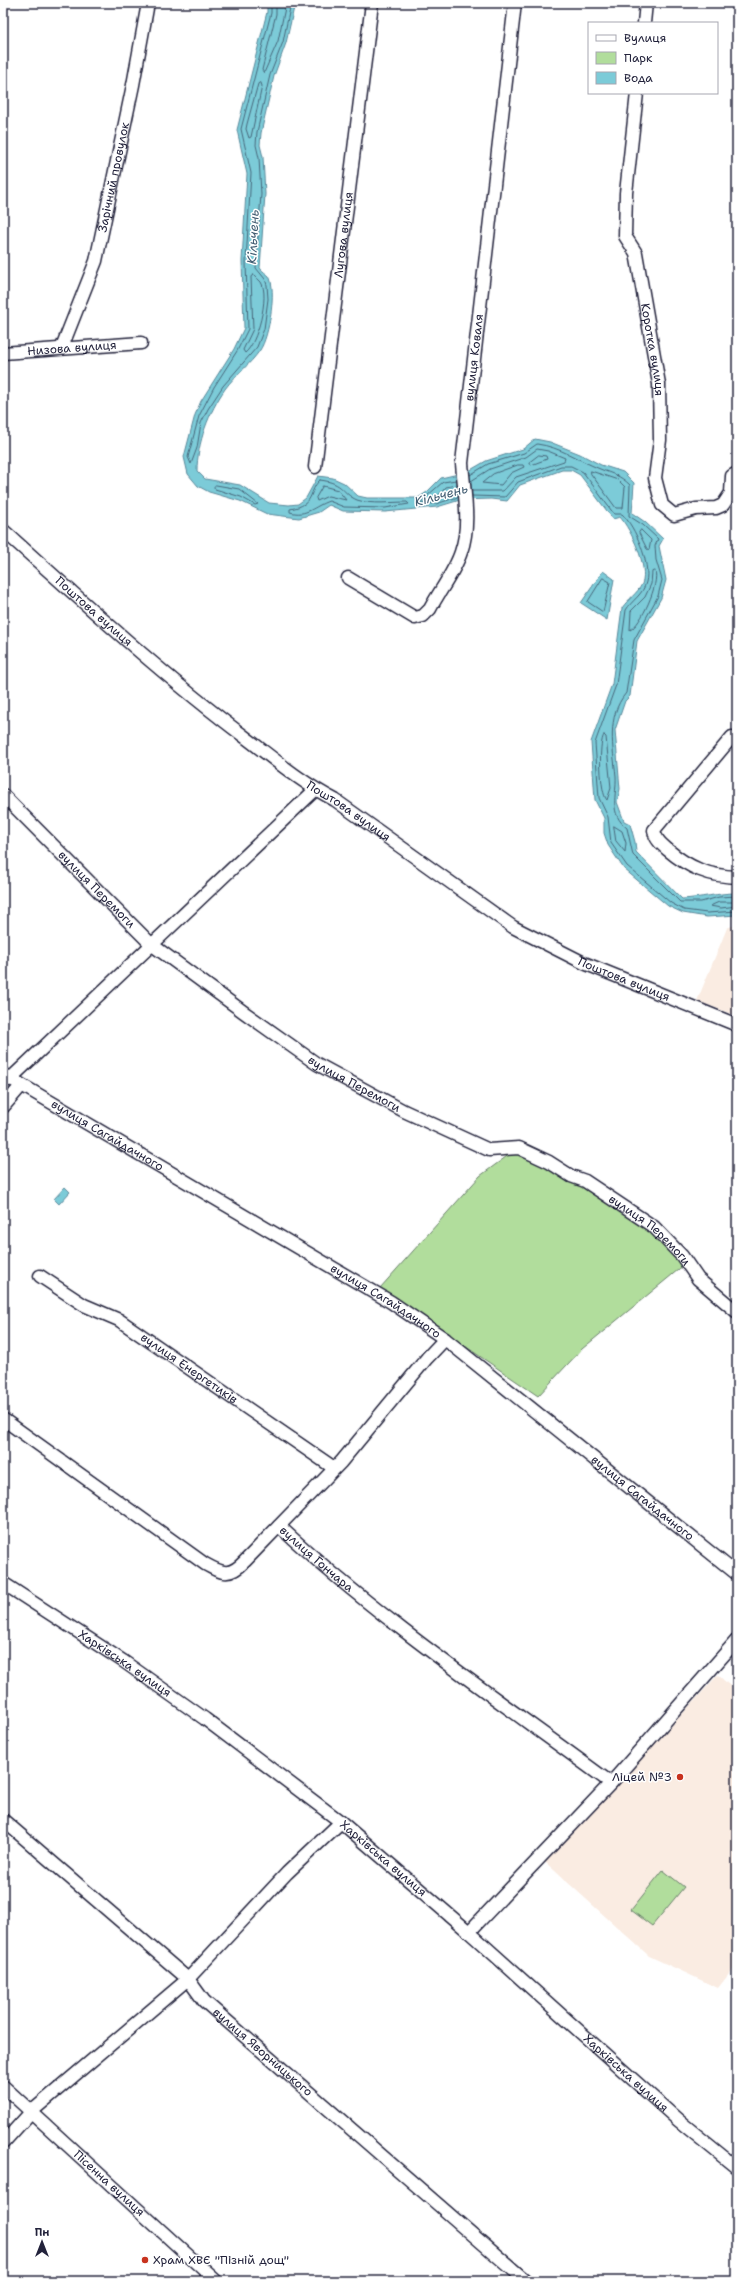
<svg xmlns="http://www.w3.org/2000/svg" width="740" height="2284" viewBox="0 0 740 2284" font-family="'Shantell Sans',sans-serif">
  <rect width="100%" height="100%" fill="#fff"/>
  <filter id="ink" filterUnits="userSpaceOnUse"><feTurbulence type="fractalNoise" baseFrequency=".025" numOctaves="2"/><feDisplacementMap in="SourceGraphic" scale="8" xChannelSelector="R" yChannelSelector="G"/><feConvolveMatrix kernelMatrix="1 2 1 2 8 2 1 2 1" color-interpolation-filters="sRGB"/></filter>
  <g filter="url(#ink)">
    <g fill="#faece2">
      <polygon points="737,924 737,1016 697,1001 727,928"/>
      <polygon points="718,1675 737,1692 737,1964 718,1988 649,1956 545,1862"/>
    </g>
    <g fill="#b1dd9c" stroke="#6a806c">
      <polygon points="514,1151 587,1189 658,1233 684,1265 582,1349 538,1396 380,1288 480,1176"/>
      <polygon points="663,1870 684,1887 652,1926 631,1910"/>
    </g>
    <g fill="#7ccbd8" stroke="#588799">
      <path d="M267 3H295L286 43 274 76 261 133 260 145 263 157 265 194 260 268C262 271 267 274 269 276 277 290 269 337 260 350 250 365 235 375 225 389 209 412 197 443 197 471L205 479 240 485 269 503 289 505 298 504 306 498 318 476 333 478 344 483 358 496 367 498H418L427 492 441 478 467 472 486 461 523 449 535 439 550 442 580 454 601 465 623 472 634 483 632 513 645 522 663 539 659 546 666 580 661 598 637 641 630 696 625 701 615 730 620 789 617 802 624 821 630 824 635 842 636 852 682 899C701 898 718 893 737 893V915L707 917 683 913 668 906 624 869 608 845 604 833V818L595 800 591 742 612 684 622 608C628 599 637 594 642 584 649 567 631 530 620 517L613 519 580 475 571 470H562L520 485 507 501 491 499 460 500 437 507 385 512 343 511 329 505 319 512 299 518 267 514 240 501 209 492 198 486 188 474 184 457 195 415 201 401 234 349 244 328 242 261 247 174 237 130 267 12Z"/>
      <polygon points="603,571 614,579 607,620 581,603"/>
      <polygon points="65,1187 70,1192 59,1204 54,1199"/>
    </g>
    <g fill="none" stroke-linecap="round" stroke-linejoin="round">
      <g stroke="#46667a" stroke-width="1">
        <polyline points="271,3 271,13 241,129 251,173 246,262 248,329 237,351 214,387 199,416 188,457 191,464 197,448 201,423 208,409 223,386 257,347 264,329 268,299 267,285 265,279 256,268 261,194 259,158 256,145 257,132 270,75 283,42 291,3"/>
        <polyline points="276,3 276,14 262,70 264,73 278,41 286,3"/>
        <polygon points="261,83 262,86 251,137 249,138 246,129 247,124 258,84"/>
        <path d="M254 275C256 277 259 280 261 282 270 296 257 344 245 353L243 350 253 329 251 277Z"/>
        <polygon points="539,455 546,456 547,459 531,465 530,462"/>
        <polygon points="518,465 523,465 524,467 511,473 501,485 482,483 493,474"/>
        <polygon points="591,471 618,480 625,487 623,508 616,508 591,474"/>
        <path d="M470 475 488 464 524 453 537 444C560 447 578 460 600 469 612 474 620 475 630 485L629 516 643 525 658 539 655 546 656 560 662 580 658 596 634 640 626 693C606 717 613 748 616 776 617 796 608 813 627 828L633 855 680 902H701L719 897 737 896"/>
        <path d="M320 480C345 483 341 493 357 500 372 505 392 502 407 502L409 504 385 508 344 507 329 501C314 506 307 517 290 512V509C317 504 307 492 320 480Z"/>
        <polyline points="456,480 443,482 419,503 436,504 458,497"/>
        <polyline points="471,481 490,469 526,457 537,449 548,451 565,458 564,461 516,477 503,491 472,491"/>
        <polygon points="216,485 239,489 258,504 255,505 241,497 215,489 214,487"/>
        <polyline points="457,485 446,487 439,495 441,497 458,492"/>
        <polygon points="323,486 338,490 346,500 328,496 317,501 316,498"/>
        <path d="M472 496 505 497 518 482 561 466H571L583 472 614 514H622C635 526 651 564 646 582 643 595 632 600 626 610L616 685 595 743 599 798 608 817 611 843 627 866 671 903 684 910 707 913 737 911"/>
        <polygon points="641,530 651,540 649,550 647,549 639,533"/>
        <path d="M655 571C660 583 641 625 630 630L631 611 645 597 651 584 652 572Z"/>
        <polygon points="603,578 610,582 603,612 588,602"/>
        <path d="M604 735 606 737 611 788 607 800C600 794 598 742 604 735Z"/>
        <polygon points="614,826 622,831 626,843 625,852 616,841"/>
        <polyline points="737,902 719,902 710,906 721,908 737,906"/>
      </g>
      <defs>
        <g id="minor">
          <polyline points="644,23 646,3"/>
          <path id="s1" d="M637 93 626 193 625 236 636 253 659 384 660 440 655 478 662 505 674 515 696 509 716 508 723 505 731 493 732 476 737 473"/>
          <path id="s2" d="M62 347 96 261 133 85 148 3"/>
          <path id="s3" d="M3 353 141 343"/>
          <path id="s4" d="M315 467 372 3"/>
          <path id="s5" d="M3 530C82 601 160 673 245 737 274 759 302 783 335 800L513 927 584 963 737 1025"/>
          <path id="s6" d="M348 578 415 618 423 616 430 609C440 590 455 571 461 552 471 524 464 492 462 463L515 3"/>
          <path d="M732 737 654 830C655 839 661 844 668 850 689 868 709 876 737 877"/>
          <path id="s7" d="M3 795 151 944 245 1013 317 1064 404 1111 489 1150 519 1148 549 1162 571 1176 585 1181 654 1227 682 1256 698 1279 737 1312"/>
          <path id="s8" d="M3 1074 391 1302 445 1339 737 1574"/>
          <polyline points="9,1080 315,790"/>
          <polyline points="3,1107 21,1086"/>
          <path id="s9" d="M40 1276 84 1305 119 1320 334 1468"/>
          <path d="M3 1419 205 1564C223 1574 230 1577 245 1561L341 1462 427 1358 445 1339"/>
          <path id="s10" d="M279 1526C381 1621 499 1700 611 1783"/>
          <path id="s11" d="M3 1583 123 1661 205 1719 341 1822 469 1932 678 2120 737 2168"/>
          <path id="s12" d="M3 1820 188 1979 204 2001 526 2281"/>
          <polyline points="469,1932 611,1783 737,1640"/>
          <path id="s13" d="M3 2086 216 2281"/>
          <polyline points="3,2143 31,2112 188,1979 287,1873 341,1822"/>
        </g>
      </defs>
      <use href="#minor" stroke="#22223b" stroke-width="15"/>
      <use href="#minor" stroke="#fff" stroke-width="12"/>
    </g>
  </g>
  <g fill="#c8321e" stroke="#fff" stroke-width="1.5">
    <circle cx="680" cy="1777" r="4"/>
    <circle cx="145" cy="2260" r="4"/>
  </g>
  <g text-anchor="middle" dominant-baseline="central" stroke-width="3" stroke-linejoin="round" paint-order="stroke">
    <g font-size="12" fill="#22223b" stroke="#fff">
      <text stroke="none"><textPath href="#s2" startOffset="178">Зарічний провулок</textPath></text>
      <text stroke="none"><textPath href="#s4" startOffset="234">Лугова вулиця</textPath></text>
      <text stroke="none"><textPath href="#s3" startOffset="69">Низова вулиця</textPath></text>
      <text stroke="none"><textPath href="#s1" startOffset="262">Коротка вулиця</textPath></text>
      <text stroke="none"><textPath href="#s6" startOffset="357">вулиця Коваля</textPath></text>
      <text stroke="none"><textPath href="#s5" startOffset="122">Поштова вулиця</textPath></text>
      <text stroke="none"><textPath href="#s5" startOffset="446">Поштова вулиця</textPath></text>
      <text stroke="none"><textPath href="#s7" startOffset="133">вулиця Перемоги</textPath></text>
      <text stroke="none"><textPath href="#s5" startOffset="770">Поштова вулиця</textPath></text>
      <text stroke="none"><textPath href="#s7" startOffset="457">вулиця Перемоги</textPath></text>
      <text stroke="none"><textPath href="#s8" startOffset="121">вулиця Сагайдачного</textPath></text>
      <text stroke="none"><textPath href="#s7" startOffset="793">вулиця Перемоги</textPath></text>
      <text stroke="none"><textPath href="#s8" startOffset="445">вулиця Сагайдачного</textPath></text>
      <text stroke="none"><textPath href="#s9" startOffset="176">вулиця Енергетиків</textPath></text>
      <text stroke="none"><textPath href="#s8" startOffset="769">вулиця Сагайдачного</textPath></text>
      <text stroke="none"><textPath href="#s10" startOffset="50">вулиця Гончара</textPath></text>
      <text stroke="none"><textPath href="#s11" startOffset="146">Харківська вулиця</textPath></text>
      <text stroke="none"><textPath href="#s11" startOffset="470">Харківська вулиця</textPath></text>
      <text stroke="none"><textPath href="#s12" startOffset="349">вулиця Яворницького</textPath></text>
      <text stroke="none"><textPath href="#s11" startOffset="794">Харківська вулиця</textPath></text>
      <text stroke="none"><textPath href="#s13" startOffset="144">Пісенна вулиця</textPath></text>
    </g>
    <g font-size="12" fill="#22223b" stroke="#fff" text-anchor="end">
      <text x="672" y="1777">Ліцей №3</text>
      <text x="153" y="2260" text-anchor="start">Храм ХВЄ "Пізній дощ"</text>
    </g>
    <g font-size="13" font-style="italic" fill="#425d72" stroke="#fff">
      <text transform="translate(253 237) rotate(-87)">Кільчень</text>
      <text transform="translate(441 495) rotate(-15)">Кільчень</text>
    </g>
  </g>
  <rect width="740" height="2284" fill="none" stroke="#fff" stroke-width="16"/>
  <rect x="8" y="8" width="724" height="2268" fill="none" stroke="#22223b" stroke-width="1.5" filter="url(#ink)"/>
  <rect x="588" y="22" width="130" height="72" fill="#ffffff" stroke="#a7a7b1"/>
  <rect x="596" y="35" width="20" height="6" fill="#ffffff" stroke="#a7a7b1"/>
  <text x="624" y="42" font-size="12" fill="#22223b">Вулиця</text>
  <rect x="596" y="52" width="20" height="12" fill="#b1dd9c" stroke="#a7a7b1"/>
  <text x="624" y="62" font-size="12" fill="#22223b">Парк</text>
  <rect x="596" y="72" width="20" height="12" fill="#7ccbd8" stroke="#a7a7b1"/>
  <text x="624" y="82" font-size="12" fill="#22223b">Вода</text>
  <g transform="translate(42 2242)" stroke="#ffffff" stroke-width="3" paint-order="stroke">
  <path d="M0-3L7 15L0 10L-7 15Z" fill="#22223b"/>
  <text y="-6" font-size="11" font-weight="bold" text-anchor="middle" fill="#22223b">Пн</text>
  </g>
</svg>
